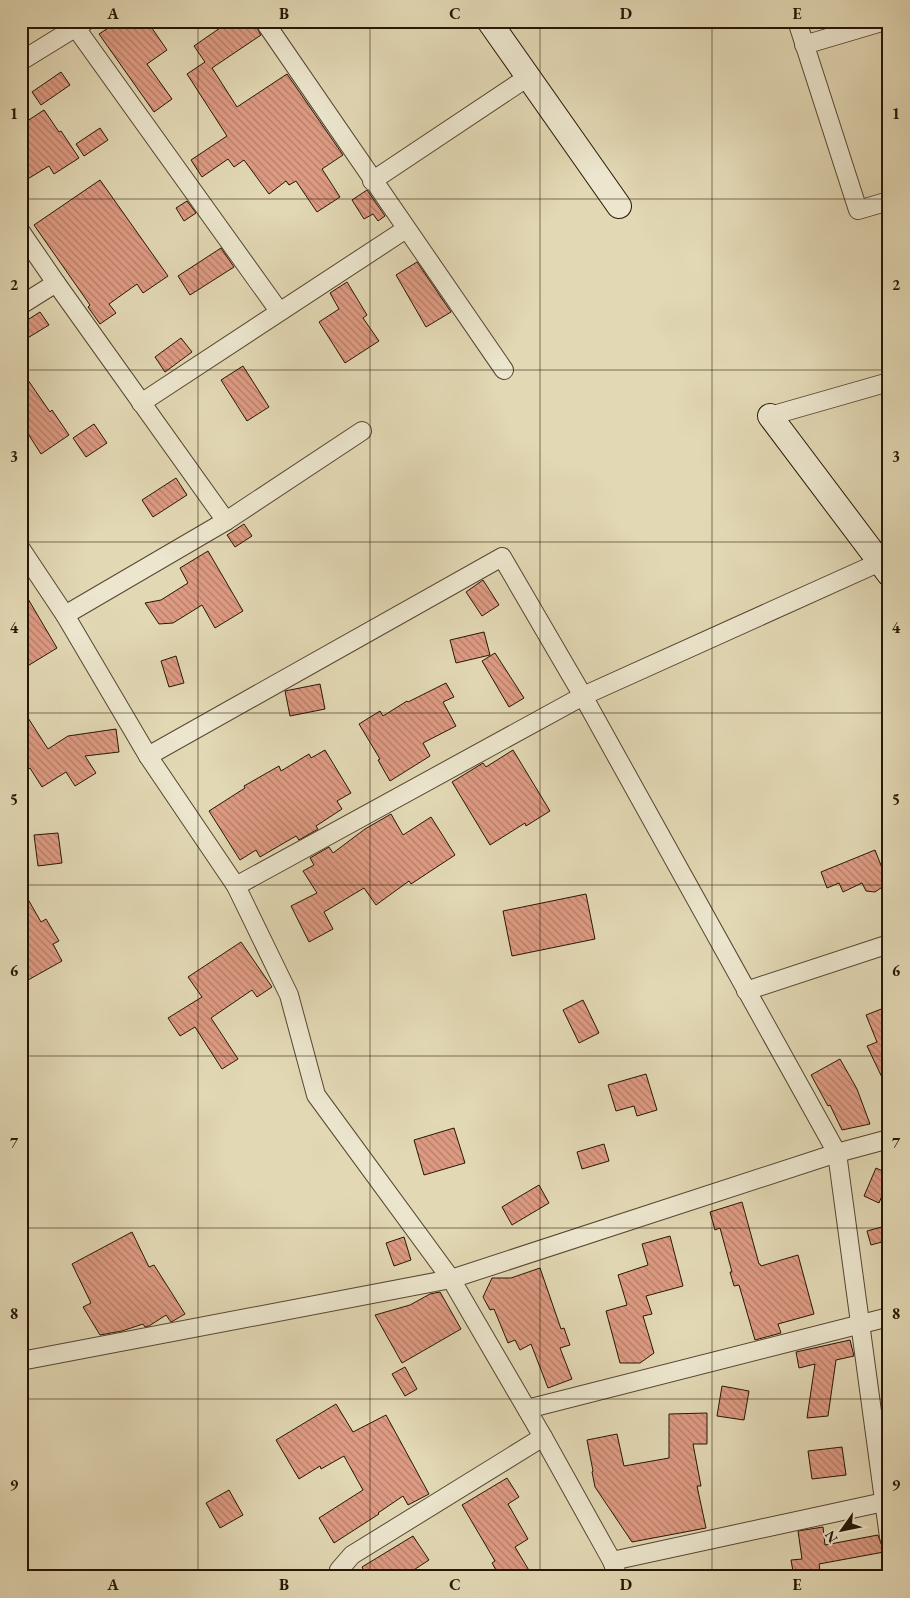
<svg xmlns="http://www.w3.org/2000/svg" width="910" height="1598" viewBox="0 0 910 1598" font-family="'EB Garamond',serif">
  <defs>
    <pattern id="building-back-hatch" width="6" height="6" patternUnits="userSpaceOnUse" patternTransform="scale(1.25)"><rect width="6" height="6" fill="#de9b83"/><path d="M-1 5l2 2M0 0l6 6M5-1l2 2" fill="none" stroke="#b47d69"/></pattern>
  </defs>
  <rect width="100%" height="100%" fill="#e2d8b4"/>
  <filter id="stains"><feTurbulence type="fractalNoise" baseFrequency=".004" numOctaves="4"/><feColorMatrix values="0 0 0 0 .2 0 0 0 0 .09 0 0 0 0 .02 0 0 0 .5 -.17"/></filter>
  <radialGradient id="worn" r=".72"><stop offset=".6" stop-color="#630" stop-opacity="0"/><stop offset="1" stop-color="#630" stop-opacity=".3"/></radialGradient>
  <g fill="url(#building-back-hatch)" stroke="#271605">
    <polygon points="119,21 147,21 167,50 147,64 172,99 154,112 99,34"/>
    <polygon points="230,21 253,21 261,35 212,68 237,107 287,74 343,155 322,169 340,197 317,212 296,181 289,185 286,181 269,194 244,160 234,167 228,159 202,177 191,160 227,136 187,74 205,62 194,46"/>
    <polygon points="61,72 70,85 41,105 32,92"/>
    <polygon points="44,110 59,132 61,131 79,158 54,174 49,166 21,183 21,125"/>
    <polygon points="100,128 108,140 84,156 76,144"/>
    <polygon points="100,180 168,276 143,293 137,284 109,304 116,313 100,324 88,307 90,305 34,225"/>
    <polygon points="367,190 385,216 378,221 373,214 364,219 352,200"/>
    <polygon points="187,201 196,213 184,221 176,208"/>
    <polygon points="221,248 234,267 190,295 178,276"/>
    <polygon points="417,262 451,312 426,327 396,275"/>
    <polygon points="347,282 367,315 363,318 379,341 345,363 319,322 339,309 330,293"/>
    <polygon points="40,312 49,325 21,342 21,324"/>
    <polygon points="181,338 192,352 165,372 155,357"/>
    <polygon points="243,366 269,407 247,421 221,380"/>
    <polygon points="21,370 50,412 52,410 69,435 41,454 25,429 27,427 21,419"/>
    <polygon points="94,424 107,443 86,457 73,438"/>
    <polygon points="176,478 187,495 153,517 142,500"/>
    <polygon points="244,524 252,536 235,547 227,535"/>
    <polygon points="208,551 243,611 215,628 202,605 173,623 159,624 145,603 161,600 188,583 180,568"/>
    <polygon points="483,580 499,605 482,616 466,592"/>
    <polygon points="21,587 57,648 21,670"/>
    <polygon points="484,632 490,655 456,663 450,640"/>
    <polygon points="495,653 524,698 509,707 482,661"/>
    <polygon points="176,656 184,683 169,687 161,661"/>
    <polygon points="446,683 454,697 443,702 456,726 423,743 430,756 390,781 378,760 380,759 359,724 380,711 383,716 407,701 408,702"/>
    <polygon points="320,684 325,709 290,716 285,691"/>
    <polygon points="21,707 48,749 68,736 116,729 119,752 85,756 96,773 75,786 66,772 42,787 30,768 21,774"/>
    <polygon points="325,750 351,793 337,801 342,809 316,826 318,829 299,840 296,836 260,857 256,850 240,860 209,811 245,788 244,786 279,766 281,771 309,754 311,758"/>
    <polygon points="513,750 550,811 526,826 525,823 490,845 452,782 483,763 486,767"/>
    <polygon points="391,814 403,835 431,817 455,855 411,884 409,881 376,905 364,888 324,912 333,929 309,942 291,906 317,893 303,871 314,865 310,858 329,847 333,853 365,829"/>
    <polygon points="58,833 62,863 38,866 34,835"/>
    <polygon points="875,850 888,883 875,892 866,891 862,883 843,892 839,883 827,888 821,872"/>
    <polygon points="21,887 41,922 46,919 59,941 53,944 62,961 21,984"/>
    <polygon points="586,894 595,939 512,956 503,911"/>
    <polygon points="241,942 272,987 257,997 252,990 211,1018 238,1059 222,1069 195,1027 180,1036 168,1018 202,997 188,977"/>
    <polygon points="583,1000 599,1033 579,1043 563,1010"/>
    <polygon points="889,1006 889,1092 867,1046 877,1042 866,1015"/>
    <polygon points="840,1059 857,1089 870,1124 842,1130 830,1105 828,1106 811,1075"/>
    <polygon points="646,1074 657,1110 637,1116 634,1106 616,1111 608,1085"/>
    <polygon points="454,1128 465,1163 424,1175 414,1140"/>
    <polygon points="604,1144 609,1161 582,1169 577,1152"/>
    <polygon points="876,1168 889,1174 889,1179 879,1203 864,1196"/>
    <polygon points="539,1185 549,1203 512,1225 502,1207"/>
    <polygon points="742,1202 759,1264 760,1264 761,1266 798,1255 814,1314 778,1324 781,1333 755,1340 739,1285 734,1286 730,1272 732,1272 720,1228 715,1230 710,1212"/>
    <polygon points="889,1225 889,1240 871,1245 867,1231"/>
    <polygon points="132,1232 149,1267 154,1265 185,1314 173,1321 171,1322 166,1315 149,1326 145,1327 143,1324 122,1331 100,1335 83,1307 91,1303 72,1264"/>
    <polygon points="670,1236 683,1286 646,1296 652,1314 643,1316 654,1353 640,1363 620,1363 606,1311 627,1305 618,1275 648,1265 642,1244"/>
    <polygon points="404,1237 411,1260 394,1266 386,1243"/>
    <polygon points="540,1268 561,1329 564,1328 570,1345 560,1348 572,1379 548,1388 531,1344 520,1350 515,1340 508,1343 494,1309 490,1310 483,1297 492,1278 511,1278"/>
    <polygon points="440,1292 461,1329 402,1363 375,1315 410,1305 430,1294"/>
    <polygon points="850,1340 854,1356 836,1360 828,1416 807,1418 815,1364 799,1368 796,1352"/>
    <polygon points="405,1367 417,1389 405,1396 392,1374"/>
    <polygon points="722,1386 749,1391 744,1420 717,1416"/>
    <polygon points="336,1404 353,1432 386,1415 429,1494 408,1505 403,1496 378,1513 379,1514 334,1543 319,1518 363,1490 344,1456 321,1469 320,1466 299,1479 276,1440"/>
    <polygon points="707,1413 707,1444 693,1444 701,1486 697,1486 706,1528 632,1542 595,1487 592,1472 593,1471 587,1440 617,1434 624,1466 669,1458 669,1414"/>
    <polygon points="842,1447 846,1475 812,1479 808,1451"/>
    <polygon points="507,1478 519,1497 508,1504 528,1539 515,1547 533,1577 500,1577 492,1563 495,1561 462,1505"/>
    <polygon points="229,1490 243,1515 220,1528 206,1503"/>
    <polygon points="823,1527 825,1545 878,1535 884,1552 819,1564 821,1577 794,1577 791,1560 802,1559 798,1531"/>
    <polygon points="413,1536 429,1560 403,1577 367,1577 362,1567"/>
  </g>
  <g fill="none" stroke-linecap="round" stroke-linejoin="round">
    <defs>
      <g id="street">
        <polyline points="264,21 504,370"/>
        <polyline points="797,21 858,210 889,201"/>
        <polyline points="76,28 279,311"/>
        <polyline points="804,45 885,21"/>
        <polyline points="21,61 86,21"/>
        <polyline points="372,181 528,77"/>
        <polyline points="21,232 56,283 226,521"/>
        <polyline points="21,305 56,283"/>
        <polyline points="141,403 406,229"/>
        <polyline points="770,416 889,382"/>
        <polyline points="21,549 65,615 148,756 236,886 289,995 316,1095 451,1279 543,1437 612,1561 618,1577"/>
        <polyline points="65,615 226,521 362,431"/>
        <polyline points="148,756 502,557 583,696 837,1153 889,1537"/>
        <polyline points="236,886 583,696 880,562 889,560"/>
        <polyline points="746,991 889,944"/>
        <polyline points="21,1361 451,1279 837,1153 889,1139"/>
        <polyline points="527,1409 889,1317"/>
        <polyline points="612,1561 884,1502"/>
        <polyline points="341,1577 339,1570 352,1555 543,1437"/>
      </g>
      <g id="secondary">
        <polyline points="489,21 619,206"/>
        <polyline points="770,416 889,574"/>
      </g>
    </defs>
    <use href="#street" stroke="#564631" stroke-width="20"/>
    <use href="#secondary" stroke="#271605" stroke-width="26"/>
    <use href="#street" stroke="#ece6ce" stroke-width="18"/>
    <use href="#secondary" stroke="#ece6ce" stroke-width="24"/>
  </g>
  <path fill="none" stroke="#271605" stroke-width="1" stroke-opacity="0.55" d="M198 21V1577M370 21V1577M540 21V1577M712 21V1577M21 199H889M21 370H889M21 542H889M21 713H889M21 885H889M21 1056H889M21 1228H889M21 1399H889"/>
  <rect width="910" height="1598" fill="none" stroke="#e2d8b4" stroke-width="55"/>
  <g transform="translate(842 1530) rotate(237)" stroke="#ece6ce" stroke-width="4" paint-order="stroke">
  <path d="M0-4L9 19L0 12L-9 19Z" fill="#271605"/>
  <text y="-8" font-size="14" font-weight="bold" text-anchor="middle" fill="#271605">N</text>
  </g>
  <rect x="28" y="28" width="854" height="1542" fill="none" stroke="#271605" stroke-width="2"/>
  <g font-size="16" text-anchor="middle" font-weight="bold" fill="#271605">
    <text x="113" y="19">A</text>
    <text x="284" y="19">B</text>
    <text x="455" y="19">C</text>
    <text x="626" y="19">D</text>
    <text x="797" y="19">E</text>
    <text x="14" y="119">1</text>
    <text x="896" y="119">1</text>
    <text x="14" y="290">2</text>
    <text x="896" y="290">2</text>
    <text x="14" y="462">3</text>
    <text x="896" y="462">3</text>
    <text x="14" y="633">4</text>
    <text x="896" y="633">4</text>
    <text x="14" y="805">5</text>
    <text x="896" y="805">5</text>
    <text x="14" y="976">6</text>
    <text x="896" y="976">6</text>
    <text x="14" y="1148">7</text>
    <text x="896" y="1148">7</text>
    <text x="14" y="1319">8</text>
    <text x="896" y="1319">8</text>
    <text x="14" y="1490">9</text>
    <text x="896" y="1490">9</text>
    <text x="113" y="1590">A</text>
    <text x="284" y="1590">B</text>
    <text x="455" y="1590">C</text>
    <text x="626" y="1590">D</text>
    <text x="797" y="1590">E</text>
  </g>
  <rect width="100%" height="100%" filter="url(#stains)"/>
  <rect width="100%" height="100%" fill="url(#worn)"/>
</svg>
